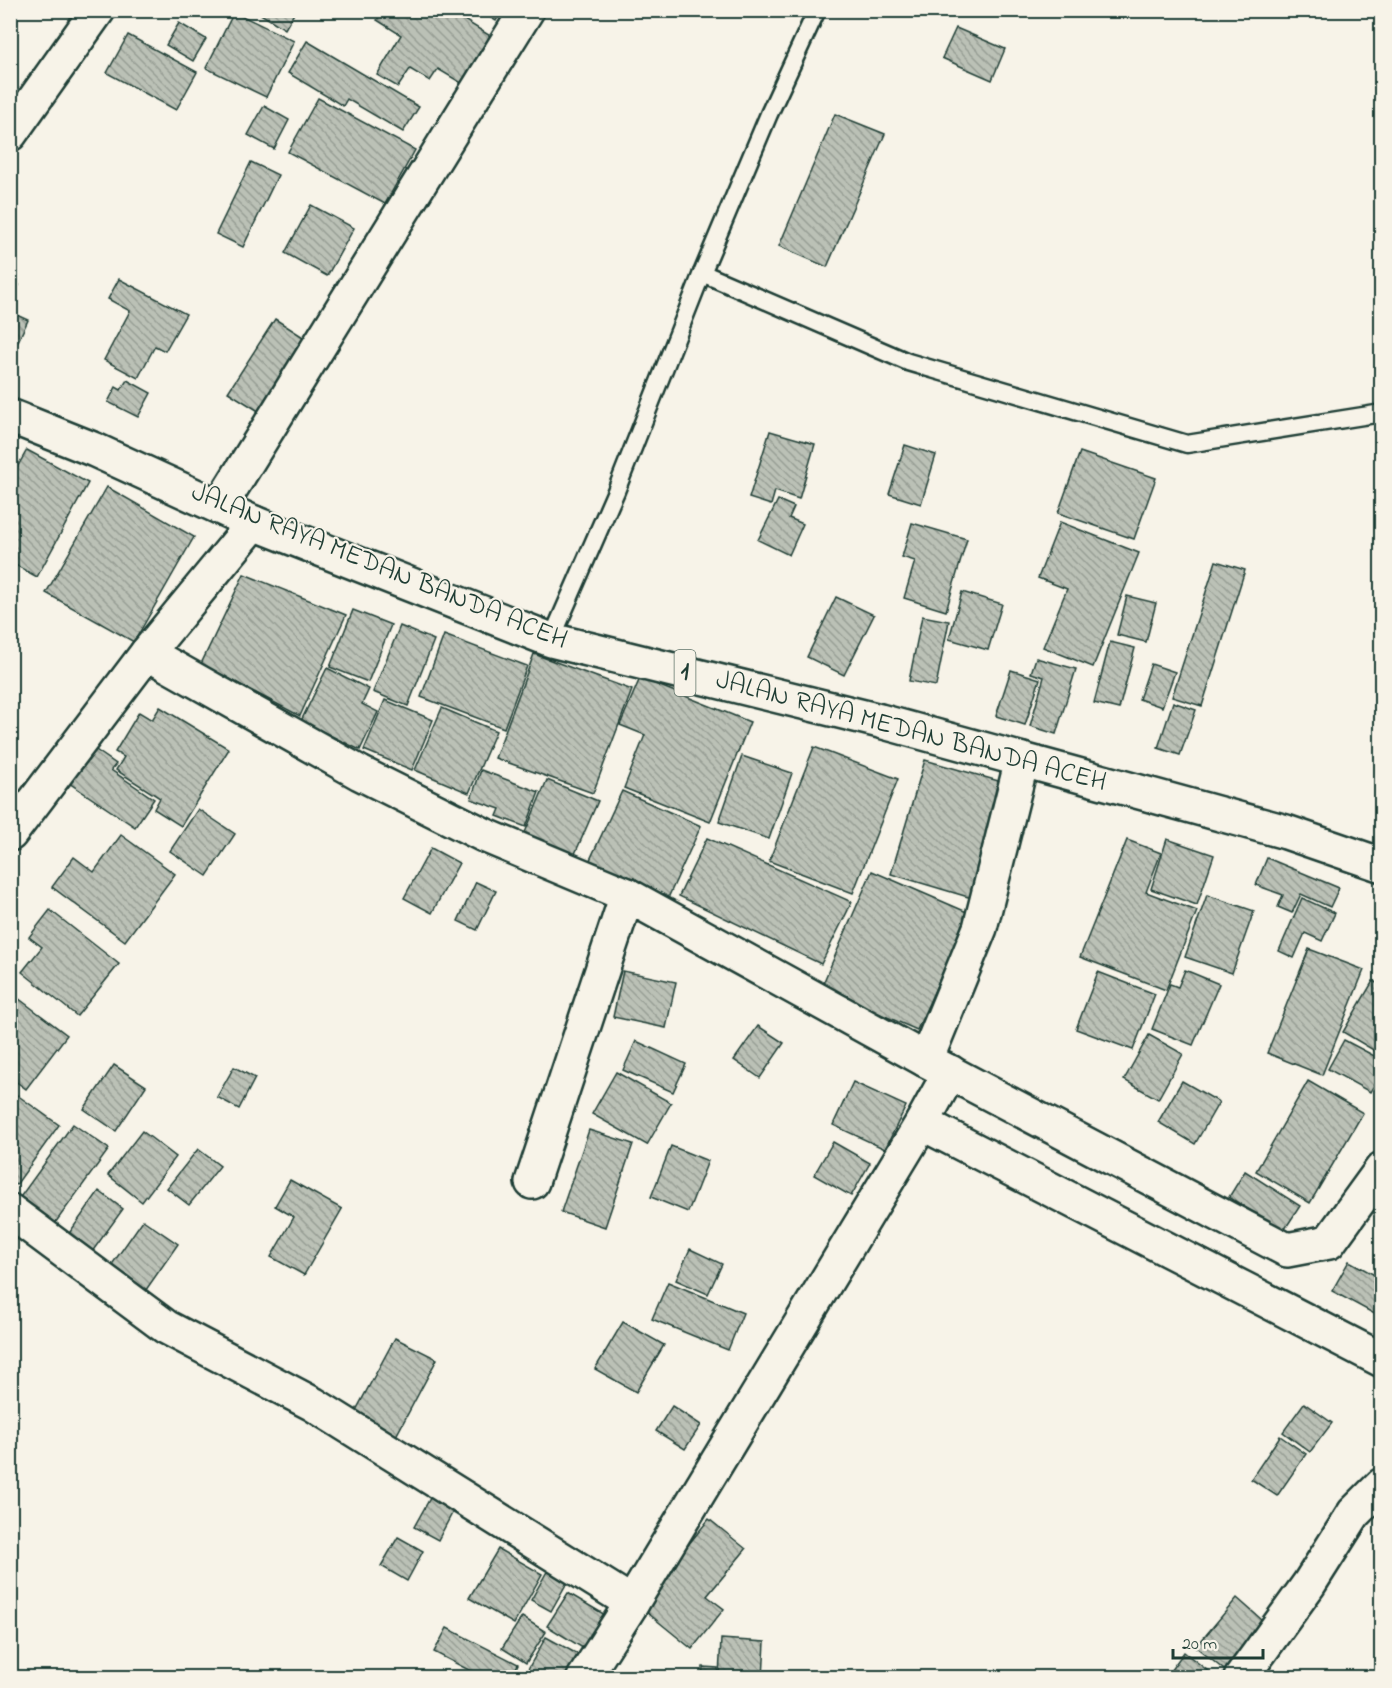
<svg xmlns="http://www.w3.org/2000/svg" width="1392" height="1688" viewBox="0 0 1392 1688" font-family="'Indie Flower',sans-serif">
  <defs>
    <pattern id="building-back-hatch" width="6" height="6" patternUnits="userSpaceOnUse" patternTransform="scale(1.5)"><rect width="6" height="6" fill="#bbc1b6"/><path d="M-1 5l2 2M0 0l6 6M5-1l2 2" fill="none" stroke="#979e95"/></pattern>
  </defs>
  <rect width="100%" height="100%" fill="#f7f3e8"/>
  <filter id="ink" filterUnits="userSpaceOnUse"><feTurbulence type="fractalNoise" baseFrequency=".0167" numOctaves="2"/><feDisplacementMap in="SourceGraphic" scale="12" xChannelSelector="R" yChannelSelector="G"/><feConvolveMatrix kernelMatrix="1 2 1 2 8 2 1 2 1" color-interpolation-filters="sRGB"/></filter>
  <g filter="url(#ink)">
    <g fill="url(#building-back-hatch)" stroke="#1f3d34" stroke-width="1.5">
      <polygon points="254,10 296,10 285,29"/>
      <polygon points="383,10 448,10 492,37 463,84 438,69 430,81 410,69 398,87 377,75 401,35 377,20"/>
      <polygon points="478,10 502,10 496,21"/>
      <polygon points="234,12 294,41 266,97 206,68"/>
      <polygon points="179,23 206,39 193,61 166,45"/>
      <polygon points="956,28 1005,49 992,80 942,58"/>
      <polygon points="128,35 197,72 176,110 107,73"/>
      <polygon points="307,41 419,107 403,132 347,99 343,106 288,73"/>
      <polygon points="318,98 415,150 385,204 288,152"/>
      <polygon points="264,106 289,120 274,149 248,135"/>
      <polygon points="835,114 885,134 827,267 779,246"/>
      <polygon points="251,162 278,175 243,247 216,234"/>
      <polygon points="311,205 354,228 327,276 285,253"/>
      <polygon points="119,279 186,314 165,351 155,346 138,378 104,360 130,311 108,299"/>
      <polygon points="10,281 19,285 10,302"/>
      <polygon points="10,312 28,320 12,354 10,354"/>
      <polygon points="275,319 311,342 265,415 228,392"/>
      <polygon points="127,380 151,393 138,417 108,402 116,387 121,390"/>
      <polygon points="770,431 815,444 799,499 775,491 771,505 749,498"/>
      <polygon points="905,445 936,455 921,504 889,494"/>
      <polygon points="27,450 88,483 37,577 10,562 10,480"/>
      <polygon points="1080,452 1156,478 1134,539 1058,513"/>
      <polygon points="107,487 194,537 134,642 46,593"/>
      <polygon points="778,500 794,507 789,518 803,524 789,555 758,540"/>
      <polygon points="1060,522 1139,553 1093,667 1043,647 1067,589 1038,578"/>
      <polygon points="912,523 967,539 946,611 904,598 915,561 902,557"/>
      <polygon points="1216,561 1245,570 1202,706 1172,697"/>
      <polygon points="244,574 346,615 300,716 201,664"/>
      <polygon points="962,592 1002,604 988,650 949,639"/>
      <polygon points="1127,596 1156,603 1146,642 1117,635"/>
      <polygon points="836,597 874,615 844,675 807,657"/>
      <polygon points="353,610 391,625 368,682 330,667"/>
      <polygon points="922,616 949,621 936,686 909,681"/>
      <polygon points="400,626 434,640 408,706 373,692"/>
      <polygon points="444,635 527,666 504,728 421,697"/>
      <polygon points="1110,642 1135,648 1119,709 1094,703"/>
      <polygon points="534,654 632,690 593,793 495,758"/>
      <polygon points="1036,658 1076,669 1056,734 1030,726 1044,677 1031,673"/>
      <polygon points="1151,664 1175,672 1162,707 1139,699"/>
      <polygon points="327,668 369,689 362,704 378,712 360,750 301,721"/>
      <polygon points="1011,670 1040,679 1025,725 996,716"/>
      <polygon points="640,678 750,722 710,822 624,788 645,735 620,725"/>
      <polygon points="385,700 433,720 412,770 364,750"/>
      <polygon points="1173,702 1196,710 1180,755 1158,748"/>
      <polygon points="160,707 229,749 181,826 154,809 160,798 116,770 124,757 115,752 139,712 152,720"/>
      <polygon points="442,708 496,731 469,793 415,770"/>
      <polygon points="814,747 898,779 853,893 769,861"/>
      <polygon points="93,748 116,764 111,770 154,799 135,827 69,783"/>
      <polygon points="742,756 792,773 769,839 719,822"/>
      <polygon points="925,760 1009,784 975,899 891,874"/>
      <polygon points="481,770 539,792 526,827 497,816 500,809 471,799"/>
      <polygon points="547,780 598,801 574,856 524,835"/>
      <polygon points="622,791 701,826 668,898 589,862"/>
      <polygon points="198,809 235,834 207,876 170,851"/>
      <polygon points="121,835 175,874 125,941 52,887 74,857 94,872"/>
      <polygon points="707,838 852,902 821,964 679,896"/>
      <polygon points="1167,839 1214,855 1197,905 1151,889"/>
      <polygon points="1127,840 1161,853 1146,892 1197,911 1166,990 1080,957"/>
      <polygon points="431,848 459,863 432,913 404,898"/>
      <polygon points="1267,858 1339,888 1330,907 1301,894 1292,913 1278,907 1283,895 1256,885"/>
      <polygon points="872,871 969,913 917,1030 821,988"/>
      <polygon points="476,882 496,891 477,930 458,921"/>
      <polygon points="1207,895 1254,911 1232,973 1185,957"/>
      <polygon points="1302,898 1335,913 1322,941 1305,933 1294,958 1279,951"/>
      <polygon points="50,910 119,964 77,1016 22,972 42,947 29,937"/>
      <polygon points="1309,949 1364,970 1322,1075 1267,1053"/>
      <polygon points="1185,970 1219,984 1193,1045 1152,1029 1170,984 1178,987"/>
      <polygon points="623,971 676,982 666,1028 613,1017"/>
      <polygon points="1098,972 1155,994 1133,1050 1076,1029"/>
      <polygon points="1373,981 1382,986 1382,1051 1380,1054 1343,1032"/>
      <polygon points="14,995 67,1035 26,1089 10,1077 10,1000"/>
      <polygon points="758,1026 784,1043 760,1078 734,1060"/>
      <polygon points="1149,1035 1183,1054 1158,1099 1124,1080"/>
      <polygon points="1344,1040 1382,1060 1382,1071 1370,1092 1328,1069"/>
      <polygon points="636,1041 686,1064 673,1092 623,1070"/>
      <polygon points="114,1065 146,1086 116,1131 84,1109"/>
      <polygon points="234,1067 255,1078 239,1109 217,1097"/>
      <polygon points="616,1072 671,1103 647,1145 592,1114"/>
      <polygon points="1182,1081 1219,1102 1195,1144 1158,1122"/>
      <polygon points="1308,1081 1363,1113 1310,1203 1256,1171"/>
      <polygon points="853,1082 906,1106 885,1149 833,1125"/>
      <polygon points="10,1090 59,1125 16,1185 10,1181"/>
      <polygon points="73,1124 109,1149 53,1226 18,1200"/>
      <polygon points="589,1130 633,1144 605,1227 561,1212"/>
      <polygon points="142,1131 176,1157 142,1202 108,1175"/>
      <polygon points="833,1142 870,1163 851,1196 814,1175"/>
      <polygon points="671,1146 708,1161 688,1212 651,1197"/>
      <polygon points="198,1149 220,1166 189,1205 167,1188"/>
      <polygon points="1245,1171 1300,1206 1283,1232 1229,1197"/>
      <polygon points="290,1180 342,1209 304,1275 271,1257 294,1217 275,1206"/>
      <polygon points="99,1191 123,1209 89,1256 65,1239"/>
      <polygon points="143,1220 178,1244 141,1297 106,1273"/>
      <polygon points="690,1249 722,1264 708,1294 676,1280"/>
      <polygon points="1349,1261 1382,1279 1382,1318 1332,1291"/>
      <polygon points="668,1282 743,1313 728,1350 652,1319"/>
      <polygon points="623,1322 664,1345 636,1392 595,1369"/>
      <polygon points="395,1338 437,1359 395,1438 353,1416"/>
      <polygon points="1304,1403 1332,1423 1310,1452 1283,1432"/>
      <polygon points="672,1406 701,1425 685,1449 656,1431"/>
      <polygon points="1280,1436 1306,1454 1277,1496 1251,1479"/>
      <polygon points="434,1491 457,1504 438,1540 414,1527"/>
      <polygon points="709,1519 746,1549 707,1596 724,1609 692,1649 639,1606"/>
      <polygon points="398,1537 423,1551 407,1581 381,1566"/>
      <polygon points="498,1549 542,1574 514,1624 469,1598"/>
      <polygon points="549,1568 569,1579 551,1611 531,1600"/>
      <polygon points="568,1593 607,1616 586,1650 547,1626"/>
      <polygon points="1237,1598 1269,1626 1229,1674 1196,1647"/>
      <polygon points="522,1617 546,1632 526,1663 502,1648"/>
      <polygon points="447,1628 518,1664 511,1678 484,1678 434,1652"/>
      <polygon points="546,1637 583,1657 572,1678 523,1678"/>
      <polygon points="721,1639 765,1642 763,1678 719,1676"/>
      <polygon points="1184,1652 1217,1678 1165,1678"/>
      <polygon points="703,1667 718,1668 717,1678 702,1678"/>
    </g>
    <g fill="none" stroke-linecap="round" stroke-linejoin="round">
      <defs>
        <g id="lane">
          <polyline points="702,273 908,362 1187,444 1382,413"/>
          <polyline points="551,640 616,491 702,273 769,114 817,10"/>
        </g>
        <g id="street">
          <polyline points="10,134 98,10"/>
          <polyline points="220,506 527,10"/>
          <polyline points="147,653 360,773 484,835 627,895 926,1060 1287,1250 1329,1242 1382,1169"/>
          <polyline points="926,1060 980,928 1022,760"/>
          <polyline points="922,1123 1382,1360"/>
          <polyline points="532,1182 627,895"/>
          <polyline points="10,1211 166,1327 313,1404 632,1603"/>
          <polyline points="584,1678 632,1603 922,1123 950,1072"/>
          <polyline points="1241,1678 1309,1584 1354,1513 1382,1485"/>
        </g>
        <polyline id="secondary" points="10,834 147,653 254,523"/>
        <polyline id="highway" points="10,416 95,450 254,523 551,640 880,721 1286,832 1382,865"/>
      </defs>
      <use href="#lane" stroke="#1f3d34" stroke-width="21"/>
      <use href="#street" stroke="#1f3d34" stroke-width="38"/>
      <use href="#secondary" stroke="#1f3d34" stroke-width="38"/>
      <use href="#highway" stroke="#1f3d34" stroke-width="38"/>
      <use href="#lane" stroke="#f7f3e8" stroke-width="16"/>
      <use href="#street" stroke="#f7f3e8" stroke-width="33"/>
      <use href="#secondary" stroke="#f7f3e8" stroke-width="33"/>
      <use href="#highway" stroke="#f7f3e8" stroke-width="33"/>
    </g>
  </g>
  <g text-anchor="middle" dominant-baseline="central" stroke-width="4.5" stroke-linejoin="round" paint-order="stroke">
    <rect fill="#f7f3e8" stroke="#60746a" stroke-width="1.5" x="674.5" y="650" width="21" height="46" rx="4.5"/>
    <g font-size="26" font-weight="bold" fill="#1f3d34">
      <text x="685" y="673">1</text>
    </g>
    <g font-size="27" fill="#1f3d34" stroke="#f7f3e8">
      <text transform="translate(379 567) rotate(22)">JALAN RAYA MEDAN BANDA ACEH</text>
      <text transform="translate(911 732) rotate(15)">JALAN RAYA MEDAN BANDA ACEH</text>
    </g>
  </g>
  <rect width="1392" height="1688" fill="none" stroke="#f7f3e8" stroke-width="36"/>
  <rect x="18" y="18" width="1356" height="1652" fill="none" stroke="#1f3d34" stroke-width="2" filter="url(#ink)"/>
  <path d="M1173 1649v9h90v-9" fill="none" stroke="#1f3d34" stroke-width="3"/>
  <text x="1182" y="1649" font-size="18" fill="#1f3d34" stroke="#f7f3e8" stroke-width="4.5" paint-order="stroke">20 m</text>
</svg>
